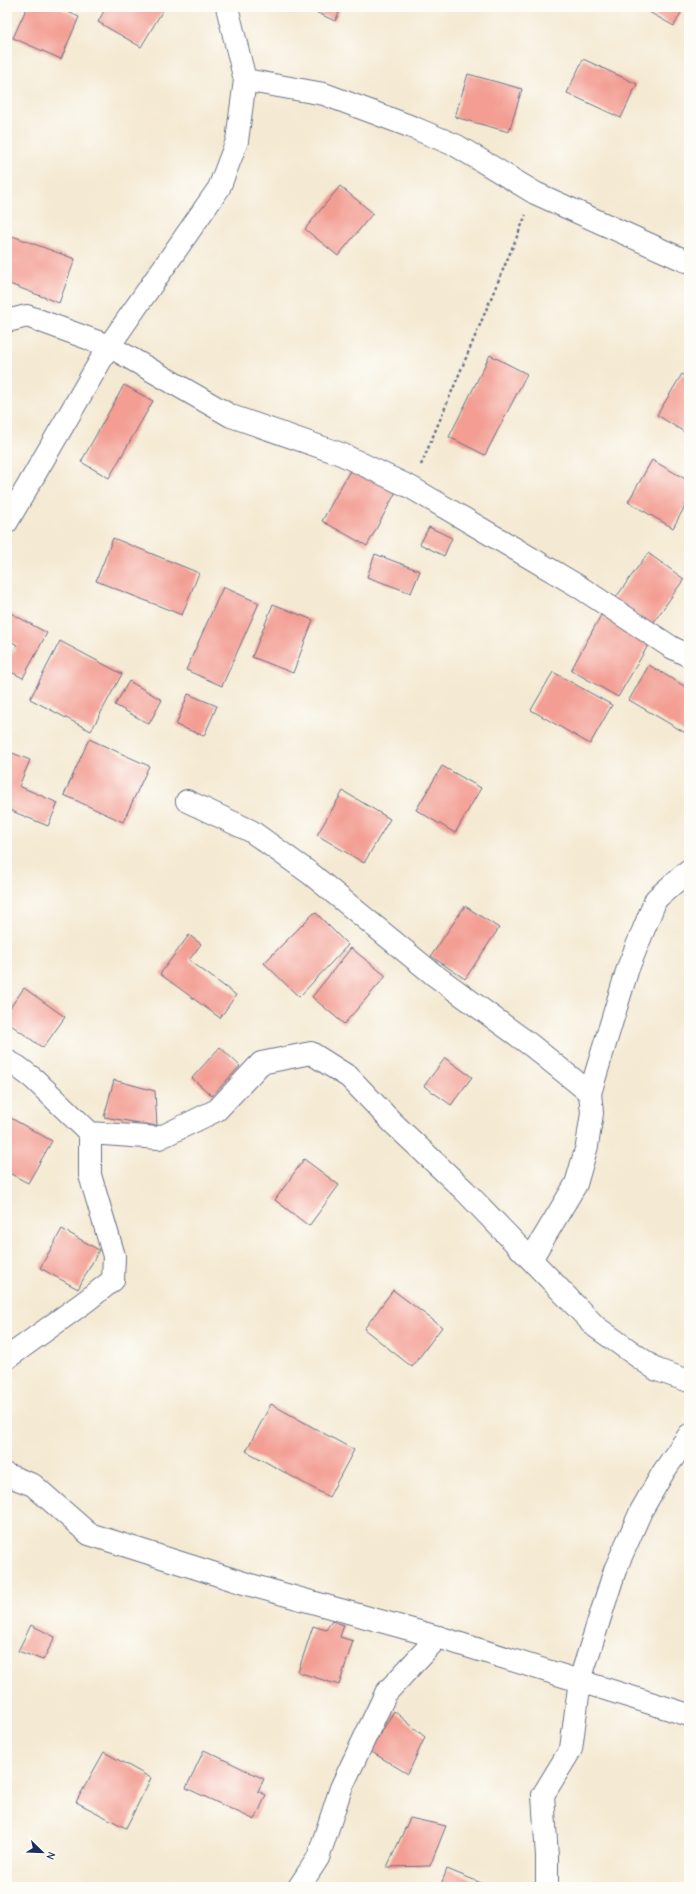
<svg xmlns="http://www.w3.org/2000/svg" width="696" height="1894" viewBox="0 0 696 1894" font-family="'Comic Neue',sans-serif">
  <rect width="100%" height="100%" fill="#fdfcf7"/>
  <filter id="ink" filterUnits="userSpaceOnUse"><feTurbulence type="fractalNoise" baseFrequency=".025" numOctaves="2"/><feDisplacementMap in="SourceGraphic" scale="8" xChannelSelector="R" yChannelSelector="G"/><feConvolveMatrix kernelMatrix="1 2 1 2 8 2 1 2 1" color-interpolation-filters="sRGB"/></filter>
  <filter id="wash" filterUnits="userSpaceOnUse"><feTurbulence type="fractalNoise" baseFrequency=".012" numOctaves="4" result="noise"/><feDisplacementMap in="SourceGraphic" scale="16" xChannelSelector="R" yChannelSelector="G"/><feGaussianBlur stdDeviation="0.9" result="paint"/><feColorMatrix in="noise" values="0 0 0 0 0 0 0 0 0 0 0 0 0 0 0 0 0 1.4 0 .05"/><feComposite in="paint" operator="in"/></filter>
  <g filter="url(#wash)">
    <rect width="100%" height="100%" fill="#f4e9d2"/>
    <g id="blocks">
      <g fill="#f39d93">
        <polygon points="27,7 57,7 79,17 61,59 13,38"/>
        <polygon points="106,7 158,7 163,10 141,47 98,22"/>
        <polygon points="305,7 342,7 335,21"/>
        <polygon points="640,7 684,7 674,26"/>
        <polygon points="583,59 637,84 621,118 567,93"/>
        <polygon points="468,74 522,89 509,132 455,117"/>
        <polygon points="340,186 373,213 338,256 305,229"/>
        <polygon points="7,234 75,259 59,303 7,283"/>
        <polygon points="490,355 527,374 485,455 449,437"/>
        <polygon points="682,374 689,379 689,435 657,415"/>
        <polygon points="124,385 153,401 109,478 81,462"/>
        <polygon points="652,460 689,481 689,499 673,528 628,502"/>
        <polygon points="353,465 398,488 367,546 322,521"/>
        <polygon points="429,527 452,538 444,556 420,544"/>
        <polygon points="113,538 199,573 182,615 96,581"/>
        <polygon points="648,553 684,579 651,626 614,600"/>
        <polygon points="375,554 420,571 411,593 367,577"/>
        <polygon points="223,587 259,603 222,686 186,670"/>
        <polygon points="273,604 313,620 293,673 252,657"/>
        <polygon points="7,611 47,633 23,678 7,670 7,664 17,645 7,639"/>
        <polygon points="601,615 650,642 618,697 571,670"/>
        <polygon points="60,641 122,674 91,731 30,699"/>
        <polygon points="649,665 689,689 689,735 629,700"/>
        <polygon points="553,672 612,705 590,744 531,710"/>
        <polygon points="129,681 162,700 149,724 115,705"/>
        <polygon points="188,694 217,706 204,736 176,725"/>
        <polygon points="89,739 149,766 123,822 64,795"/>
        <polygon points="10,752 30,760 19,786 58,803 48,826 7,809 7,758"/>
        <polygon points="442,766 481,788 455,833 416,810"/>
        <polygon points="343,791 390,819 364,863 317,835"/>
        <polygon points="465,906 499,928 465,979 431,956"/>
        <polygon points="315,912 348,945 299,997 264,963"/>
        <polygon points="189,935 201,944 189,960 236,995 220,1018 160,974"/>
        <polygon points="351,948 386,976 344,1024 312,997"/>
        <polygon points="24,988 65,1017 43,1048 7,1022 7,1012"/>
        <polygon points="220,1047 240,1066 212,1096 192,1078"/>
        <polygon points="445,1058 472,1077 451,1105 424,1086"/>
        <polygon points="114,1080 155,1091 157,1126 104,1117"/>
        <polygon points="7,1116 52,1141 28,1183 7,1172"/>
        <polygon points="304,1159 339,1185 309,1226 275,1200"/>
        <polygon points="62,1229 99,1250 78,1289 40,1268"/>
        <polygon points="393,1290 442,1327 412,1367 364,1329"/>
        <polygon points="271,1404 354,1450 329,1497 246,1451"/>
        <polygon points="332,1621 344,1625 340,1637 353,1641 339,1685 298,1672 313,1626 326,1630"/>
        <polygon points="31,1625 55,1637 43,1660 18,1651"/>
        <polygon points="394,1711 425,1737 408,1774 370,1751"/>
        <polygon points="204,1750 264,1779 258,1791 266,1795 255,1820 186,1788"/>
        <polygon points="104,1752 151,1778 126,1828 76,1802"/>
        <polygon points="410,1818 446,1826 430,1866 387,1867"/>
        <polygon points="447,1869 491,1887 440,1887"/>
      </g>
    </g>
  </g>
  <g filter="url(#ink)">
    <use href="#blocks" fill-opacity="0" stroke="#677087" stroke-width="1"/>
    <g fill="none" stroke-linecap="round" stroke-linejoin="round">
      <defs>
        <g id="minor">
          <polyline points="245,80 324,94 412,127 457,146 535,193 686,261"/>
          <polyline points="7,321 27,316 109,346 231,416 341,454 412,488 578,586 671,647 689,656"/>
          <polyline points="7,522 109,346 219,188 237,141 245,80 227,7"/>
          <polyline points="187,801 251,831 311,874 433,974 532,1046 590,1093 592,1113 587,1146 576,1184 531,1259"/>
          <polyline points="7,1061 18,1067 34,1079 90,1133 159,1138 217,1110 261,1063 311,1053 349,1077 392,1122 465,1191 596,1327 657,1370 689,1381"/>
          <polyline points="590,1093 628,968 656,899 689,870"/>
          <polyline points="7,1358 86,1301 113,1280 114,1256 90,1175 90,1133"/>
          <polyline points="7,1475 33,1485 89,1534 247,1584 438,1637 689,1715"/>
          <polyline points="299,1887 318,1858 341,1788 386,1693 438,1637"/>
          <polyline points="547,1887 547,1857 543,1795 571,1749 580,1680 615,1570 641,1511 664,1471 689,1435"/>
        </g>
      </defs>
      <use href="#minor" stroke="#677087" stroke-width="24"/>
      <polyline stroke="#677087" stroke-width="2.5" stroke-dasharray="3 3" stroke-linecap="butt" points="421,465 526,215"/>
      <use href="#minor" stroke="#fff" stroke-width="22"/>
    </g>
  </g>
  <rect width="696" height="1894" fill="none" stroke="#fdfcf7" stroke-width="24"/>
  <g transform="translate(42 1852) rotate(113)" stroke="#fdfcf7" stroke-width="3" paint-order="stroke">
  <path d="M0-3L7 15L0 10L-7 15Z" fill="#1b2f5e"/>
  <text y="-6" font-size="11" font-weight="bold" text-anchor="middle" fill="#1b2f5e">N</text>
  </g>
</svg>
